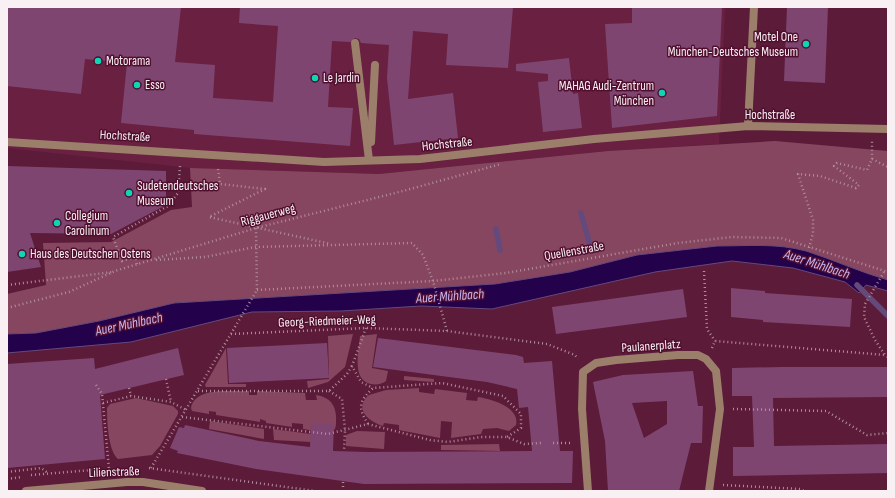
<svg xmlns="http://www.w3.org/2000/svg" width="895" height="498" viewBox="0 0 895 498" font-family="'Sofia Sans Condensed',sans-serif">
  <rect width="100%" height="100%" fill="#5c1b38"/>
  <polygon fill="#6a2041" points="7,7 725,7 719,144 607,151 379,174 190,168 7,148"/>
  <g fill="#87465f">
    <polygon points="775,141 888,151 888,280 860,272 806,251 775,246 717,246 637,255 570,272 495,284 174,303 99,321 36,333 7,334 7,294 46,285 43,243 111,242 171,210 192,207 190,168 379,174 608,151"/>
    <polygon points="353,334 345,367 328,382 308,388 307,381 329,379 328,336"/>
    <path d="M377 334 372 368 388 371 386 381C382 384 377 385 371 384 351 380 359 350 360 336Z"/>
    <polygon points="226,348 228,384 246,384 246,387 206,387 205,385"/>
    <polygon points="404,376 434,379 434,382 404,380"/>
    <path d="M419 388V392L434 394 435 389 467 393 466 400 477 401 478 397C491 399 520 407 516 425L509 431 497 428 483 429 481 434 451 438 452 422 441 421 440 438 399 430V425L384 423 383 426C369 422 353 409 369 395L386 390Z"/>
    <path d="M249 391V395H257V391L305 393 306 400H317L316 395C331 397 337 407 336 421 336 424 336 428 334 430 327 435 311 430 303 429V424L292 423V427L266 423V421L260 419V422L216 415V412L209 411V414L192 411 191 408C195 386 232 392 249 391Z"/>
    <path d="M136 398 173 406 178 411V414L160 446 152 455 118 459C108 451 107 421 107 408L110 404Z"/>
    <polygon points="210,421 264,429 264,439 209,429"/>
    <polygon points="273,429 311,434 311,442 274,440"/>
    <polygon points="357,431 385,432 384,449 346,446 346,435"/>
    <polygon points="499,444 500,451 441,450 441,445"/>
  </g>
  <path fill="#24014b" stroke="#64497d" d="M717 246C747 246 777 243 806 251 834 260 860 272 888 280V291L866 285 859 293 845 282 793 268 732 261 655 272 492 309 421 306 341 311 252 312 131 342 7 353V334L36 333 99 321 174 303 495 284 570 272 637 255Z"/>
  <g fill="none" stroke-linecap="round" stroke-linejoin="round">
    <g stroke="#64497d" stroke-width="5.5">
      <polyline points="581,213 590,245"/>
      <polyline points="496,229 500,250"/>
      <polyline points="857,285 888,316"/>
    </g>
  </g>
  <g fill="#7f4571" fill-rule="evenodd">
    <polygon points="7,7 181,7 175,62 215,65 213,98 273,102 278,26 239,23 240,7 513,7 508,68 446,65 448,34 413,31 408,99 453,93 458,138 394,145 387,78 389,45 361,43 359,39 355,38 350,42 332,41 328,107 353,108 350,146 194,134 194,130 121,123 127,63 85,59 81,94 7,86"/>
    <polygon points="632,7 722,7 717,116 612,128 605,24 632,23"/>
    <polygon points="787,7 828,7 825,83 784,81"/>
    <polygon points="569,58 573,94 578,93 582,128 543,132 538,82 548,81 548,74 516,71 516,64"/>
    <polygon points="7,166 166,171 166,205 111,234 30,233 41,267 7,272"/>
    <polygon points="731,288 765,291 765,293 852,299 850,327 763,322 763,320 731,317"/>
    <polygon points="683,289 687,317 556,334 552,307"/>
    <polygon points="378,338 516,355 523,357 524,363 552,361 560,451 573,451 572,483 364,484 256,469 177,453 178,451 170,448 179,427 184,428 185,425 259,441 310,447 311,423 334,423 333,451 366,452 532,451 528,407 519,408 517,389 487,382 373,367"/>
    <polygon points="327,343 329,378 229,383 227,348"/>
    <polygon points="178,348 184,375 100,395 105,459 7,468 7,364 94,358 95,369"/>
    <polygon points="782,367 888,367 888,397 773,398 774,446 888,444 888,473 733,476 733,447 754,447 752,396 732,396 732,368"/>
    <path d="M693 371 698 406H703L702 443H691L679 491H608L605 441 593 382 623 375ZM667 401V424L644 438 632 403Z"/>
  </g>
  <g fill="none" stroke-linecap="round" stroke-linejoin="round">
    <g stroke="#b08d9c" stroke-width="2.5" stroke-dasharray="1 3" stroke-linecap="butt">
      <polyline points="872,159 888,167"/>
      <polyline points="218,169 220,184 265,189 209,217 331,244"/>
      <polyline points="809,248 813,233 813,220 798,174 820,176 856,188 859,185 834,166 837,163 867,170 872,159 872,141"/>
      <polyline points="156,260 205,257 255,247 412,243 423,255 433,281 447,331"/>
      <polyline points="137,264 135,257 122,261 113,237 168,206 178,193 180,166"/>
      <polyline points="704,271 707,329 715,341"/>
      <polyline points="884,272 865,304 864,317 875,340 885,355 888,357"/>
      <polyline points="7,285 113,272"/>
      <polyline points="257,290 433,281 506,273 678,243 732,237 781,238 888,272"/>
      <polyline points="7,308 69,292 115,271 256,228 403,191 501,164"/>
      <polyline points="366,328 352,366 361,382 373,388"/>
      <polyline points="231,334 366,328 447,331 547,344 575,355 578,359"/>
      <polyline points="712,348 715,341 885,355"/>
      <polyline points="166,379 171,402"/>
      <polyline points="96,385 102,394 109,469"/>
      <polyline points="129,388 131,396"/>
      <polyline points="198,391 329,391 347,374 352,366"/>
      <polyline points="329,391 342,399 345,430 344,451"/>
      <polyline points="103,403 131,396 171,402 186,410"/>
      <polyline points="733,409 826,411 867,435 888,433"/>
      <polyline points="182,417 328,434 368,424 430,440 448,442 481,437 507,437 524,444 542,443"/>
      <path d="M368 424C358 408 358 402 373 388L442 383 503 396 521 414V428L507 437"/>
      <polyline points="553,443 571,443"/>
      <polyline points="149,468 315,491"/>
      <polyline points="151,468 257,290 256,228"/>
      <polyline points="7,472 41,468 48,473"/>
      <polyline points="31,475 92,470"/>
      <polyline points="7,479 22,477"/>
      <polyline points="723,485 800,489 804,491"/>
      <polyline points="343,491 343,480"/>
    </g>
    <g stroke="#9b7f6b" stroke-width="8">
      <polyline points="355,43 369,160"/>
      <polyline points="371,142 375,65"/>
    </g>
    <g stroke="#9b7f6b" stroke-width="8">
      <polyline points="748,126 754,7"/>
      <polyline points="7,142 324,162 420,159 594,139 748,126 888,129"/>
      <polyline points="26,491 127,482 143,482 202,491"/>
      <polyline points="588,491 582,409 583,372 596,363 616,360 678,355 698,355 706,359 716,371 720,409 709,491"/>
    </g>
  </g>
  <g fill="#0dd5b5" stroke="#500f2e" stroke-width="1.5">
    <circle cx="806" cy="44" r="4"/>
    <circle cx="98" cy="61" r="4"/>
    <circle cx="315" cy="78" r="4"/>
    <circle cx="137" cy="85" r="4"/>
    <circle cx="662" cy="93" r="4"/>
    <circle cx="129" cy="193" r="4"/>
    <circle cx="57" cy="223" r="4"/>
    <circle cx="22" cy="254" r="4"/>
  </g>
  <g text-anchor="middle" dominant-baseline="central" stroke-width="3" stroke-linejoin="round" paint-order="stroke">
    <g font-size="13" fill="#f9f0f3" stroke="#500f2e" text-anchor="start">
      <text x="798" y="37" text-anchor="end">Motel One<tspan x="798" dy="15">München-Deutsches Museum</tspan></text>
      <text x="106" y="61">Motorama</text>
      <text x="323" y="78">Le Jardin</text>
      <text x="145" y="85">Esso</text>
      <text x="654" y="86" text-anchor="end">MAHAG Audi-Zentrum<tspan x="654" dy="15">München</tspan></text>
      <text x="137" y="186">Sudetendeutsches<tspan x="137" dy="15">Museum</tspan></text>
      <text x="65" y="216">Collegium<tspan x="65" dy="15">Carolinum</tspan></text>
      <text x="30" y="254">Haus des Deutschen Ostens</text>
    </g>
    <g font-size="13" fill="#f9f0f3" stroke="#500f2e">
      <text x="770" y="115">Hochstraße</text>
      <text transform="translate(125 136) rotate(3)">Hochstraße</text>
      <text transform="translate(447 144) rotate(-6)">Hochstraße</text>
      <text transform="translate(268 215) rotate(-15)">Riggauerweg</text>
      <text transform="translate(574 251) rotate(-10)">Quellenstraße</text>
      <text transform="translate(327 321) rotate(-2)">Georg-Riedmeier-Weg</text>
      <text transform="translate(651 346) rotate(-4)">Paulanerplatz</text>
      <text transform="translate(114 472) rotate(-2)">Lilienstraße</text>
    </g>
    <g font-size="14" font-style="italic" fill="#c8b7f6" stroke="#500f2e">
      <text transform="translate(817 264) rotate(18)">Auer Mühlbach</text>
      <text transform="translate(450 296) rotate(-4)">Auer Mühlbach</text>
      <text transform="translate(129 324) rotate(-12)">Auer Mühlbach</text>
    </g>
  </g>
  <rect width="895" height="498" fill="none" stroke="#f9f0f3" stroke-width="16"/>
</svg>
